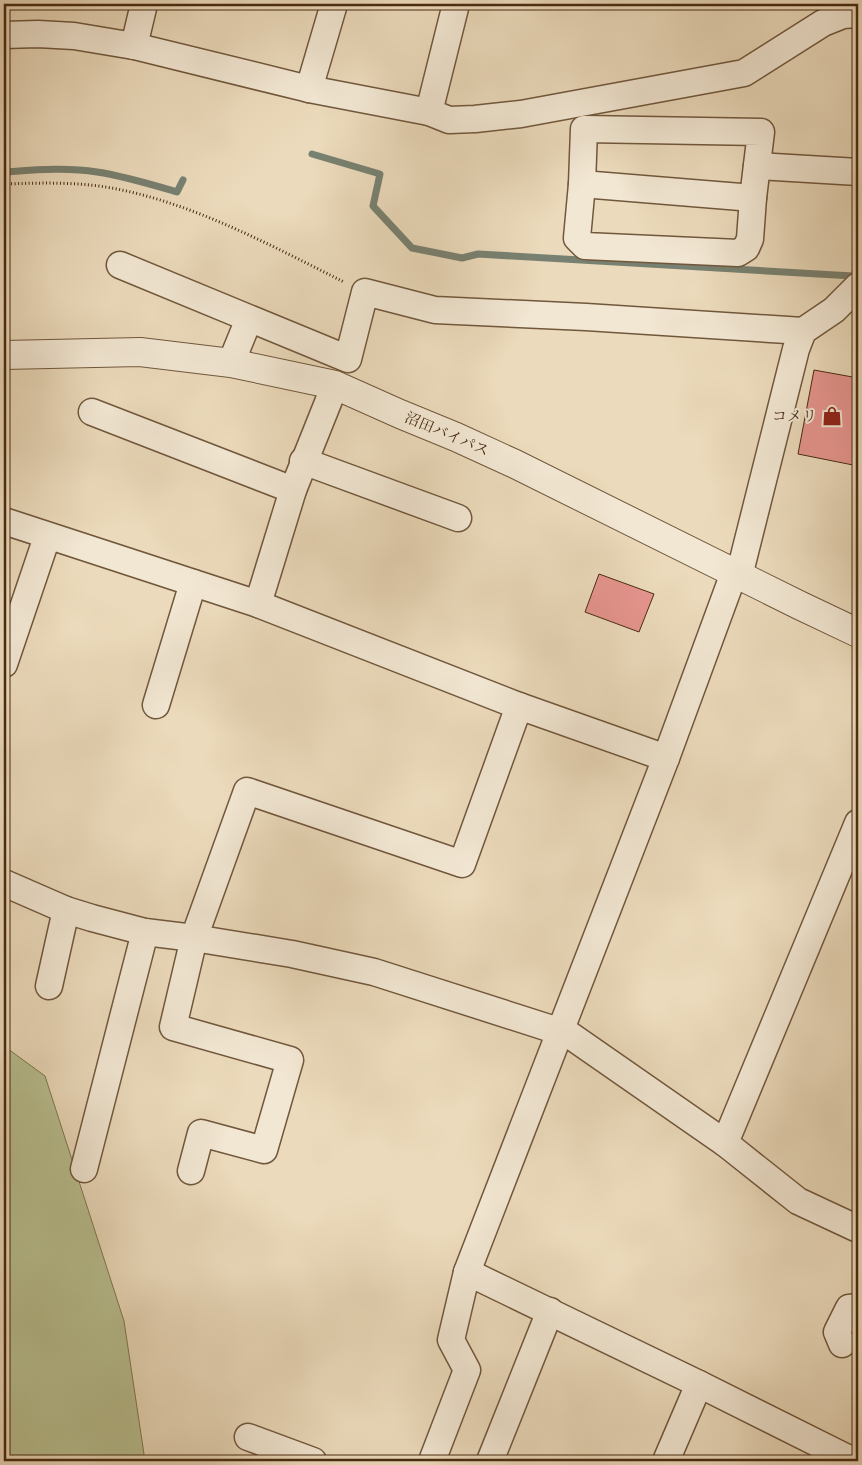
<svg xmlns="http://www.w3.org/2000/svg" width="862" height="1465" viewBox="0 0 862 1465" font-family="'IM FELL French Canon','Noto Serif JP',serif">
  <rect width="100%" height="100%" fill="#ebdabb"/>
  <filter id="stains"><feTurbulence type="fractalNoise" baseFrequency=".004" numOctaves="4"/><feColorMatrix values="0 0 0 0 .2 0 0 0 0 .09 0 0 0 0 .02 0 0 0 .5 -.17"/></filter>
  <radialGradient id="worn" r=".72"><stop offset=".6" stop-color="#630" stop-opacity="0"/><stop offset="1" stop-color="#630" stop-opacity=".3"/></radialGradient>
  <polygon fill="#b8bf90" stroke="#807550" points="4,1046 45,1076 124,1321 144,1454 142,1461 4,1461"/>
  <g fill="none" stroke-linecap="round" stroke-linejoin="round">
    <g stroke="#788171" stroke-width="7">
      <polyline points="312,154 380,174 373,206 412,248 462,258 478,254 853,276 858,267"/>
      <path d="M4 172C34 170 66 167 97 172 124 176 150 184 177 192L183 180"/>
    </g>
  </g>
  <g fill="#e6958f" stroke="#482b11">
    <polygon points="814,370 858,378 858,466 798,454"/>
    <polygon points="599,574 654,594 639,632 585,612"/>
  </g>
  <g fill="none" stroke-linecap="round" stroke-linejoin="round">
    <defs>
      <g id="minor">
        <polyline points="4,35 38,34 74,36 134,46 309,89 429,112 449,120 475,119 521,114 744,73 823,23 843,15 858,14"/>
        <polyline points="134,46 144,4"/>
        <polyline points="309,89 334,4"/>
        <polyline points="429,112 456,4"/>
        <polygon points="584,129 761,132 753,198 750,239 746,248 738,253 585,246 577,238 582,184"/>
        <polyline points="757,166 858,172"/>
        <polyline points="582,184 753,198"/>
        <polyline points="120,265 348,359 365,292 435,310 586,317 803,331"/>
        <polyline points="231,363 249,319"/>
        <polyline points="92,412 293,490"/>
        <polyline points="303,461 458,518"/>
        <polyline points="4,521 258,604 519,706 666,758"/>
        <polyline points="739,576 796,349 803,331 834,310 858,286"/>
        <polyline points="258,604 293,490 335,385"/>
        <polyline points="4,664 47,537"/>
        <polyline points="156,705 193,583"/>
        <polyline points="4,883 66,910 92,918 145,932 194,938 292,954 374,972 549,1028 561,1029 725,1143 798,1201 858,1229"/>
        <polyline points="49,986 66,910"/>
        <polyline points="725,1143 858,823"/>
        <polyline points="84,1169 145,932"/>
        <polyline points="191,1171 201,1133 264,1150 290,1060 173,1027 194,938 247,791 462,864 519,706"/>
        <polyline points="467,1272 699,1384 845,1457 858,1461"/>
        <polyline points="842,1344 837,1332 849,1308 858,1307"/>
        <polyline points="248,1437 313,1461"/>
        <polyline points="432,1461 467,1370 451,1340 467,1272 666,758 734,573"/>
        <polyline points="490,1461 550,1311"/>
        <polyline points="666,1461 699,1384"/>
      </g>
      <polyline id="tertiary" points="4,355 140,352 231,363 335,385 400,414 456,437 515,464 799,605 858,633"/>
    </defs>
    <use href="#minor" stroke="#71573c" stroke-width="29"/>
    <use href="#tertiary" stroke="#71573c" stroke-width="30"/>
    <path stroke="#482b11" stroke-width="3" stroke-dasharray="1 2.5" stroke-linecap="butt" d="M4 184C36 183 67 182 99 186 184 198 268 244 344 282"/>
    <use href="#minor" stroke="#f2e7d3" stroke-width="26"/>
    <use href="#tertiary" stroke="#f2e7d3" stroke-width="28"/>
  </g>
  <defs>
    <symbol id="shop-bare" viewBox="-9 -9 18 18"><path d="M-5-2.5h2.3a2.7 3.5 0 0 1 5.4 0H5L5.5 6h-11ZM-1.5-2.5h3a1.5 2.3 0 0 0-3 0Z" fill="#8f2418" stroke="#f2e7d3" stroke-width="2.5" paint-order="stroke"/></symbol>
  </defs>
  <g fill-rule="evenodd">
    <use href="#shop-bare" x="818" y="402" width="28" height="28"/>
  </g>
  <g text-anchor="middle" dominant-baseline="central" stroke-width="4" stroke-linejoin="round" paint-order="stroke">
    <g font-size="15" fill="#482b11" stroke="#f2e7d3" text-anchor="end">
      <text x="817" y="416">コメリ</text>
    </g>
    <g font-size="15" fill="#482b11" stroke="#f2e7d3">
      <text transform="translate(447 434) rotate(23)">沼田バイパス</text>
    </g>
  </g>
  <rect width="862" height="1465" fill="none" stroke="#ebdabb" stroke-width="20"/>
  <rect x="5" y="5" width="852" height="1455" fill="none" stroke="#482b11" stroke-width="2.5"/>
  <rect x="10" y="10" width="842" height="1445" fill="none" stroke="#482b11"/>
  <rect width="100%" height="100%" filter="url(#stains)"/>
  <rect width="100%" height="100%" fill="url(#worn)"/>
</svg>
